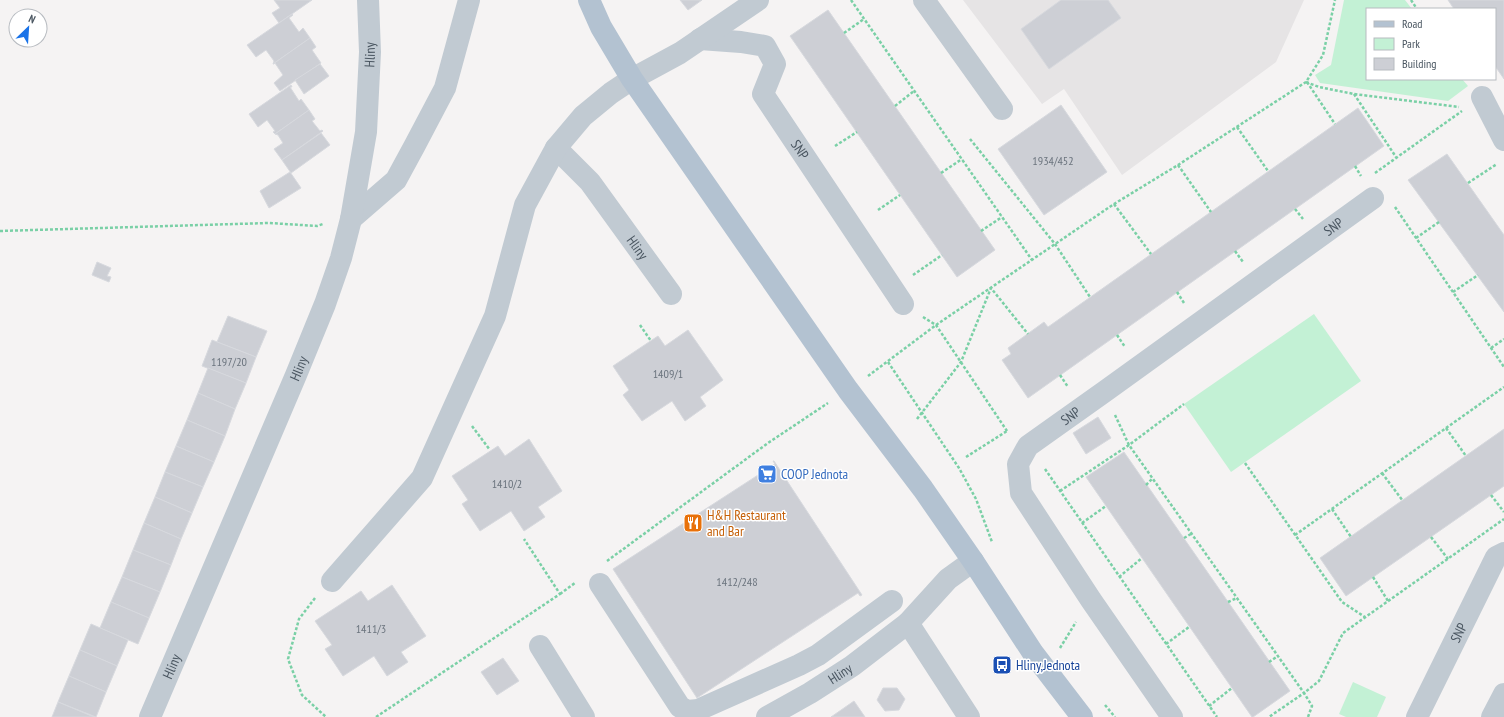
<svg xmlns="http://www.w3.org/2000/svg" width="1504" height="717" viewBox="0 0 1504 717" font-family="'PT Sans Narrow',sans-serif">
  <rect width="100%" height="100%" fill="#f5f3f3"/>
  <polygon fill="#e6e4e5" points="963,0 1304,0 1276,62 1122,175 1064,89 1042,104"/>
  <g fill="#c3f1d5">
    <polygon points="1344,0 1405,0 1412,9 1367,9 1367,79 1462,79 1468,86 1448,101 1320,83 1315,75 1331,65"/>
    <polygon points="1314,314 1361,381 1231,472 1184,404"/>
    <polygon points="1353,682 1386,697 1377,717 1346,717 1339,714"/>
  </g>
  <g fill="#cdcfd5" stroke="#d7d9de">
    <polygon points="274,0 312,0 279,23 272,13 280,8"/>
    <polygon points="680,0 702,0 688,10"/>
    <polygon points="1061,0 1108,0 1121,18 1049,69 1021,29"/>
    <polygon points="1448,0 1504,0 1504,79 1495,66 1495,9 1454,9"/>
    <polygon points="828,10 995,250 957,277 790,36"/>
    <polygon points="292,14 293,15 289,18 299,32 303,28 310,38 273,64 274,61 266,50 256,57 247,45"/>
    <polygon points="310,38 316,47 312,50 321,63 280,91 274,83 283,75 275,63 273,64"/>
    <polygon points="320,64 329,76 304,94 295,80"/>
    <polygon points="291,85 292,87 290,87 299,101 301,99 309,110 275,134 273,132 275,131 267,120 258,127 249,114"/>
    <polygon points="1061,105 1107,172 1044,215 998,149"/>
    <polygon points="1358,108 1384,146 1028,398 1002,360 1011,354 1008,348 1044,322 1048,327"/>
    <polygon points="309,110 315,119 312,121 320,131 322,130 323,131 282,160 274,149 283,143 278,135 275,134"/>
    <polygon points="321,133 330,145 291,173 282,160"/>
    <polygon points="1447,154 1504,235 1504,312 1408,180"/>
    <polygon points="290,172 301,188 269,208 260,191"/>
    <polygon points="97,262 111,268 107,276 111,277 109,282 92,275"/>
    <polygon points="228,316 267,331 256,357 217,342"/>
    <polygon points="688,330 723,380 700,397 706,406 685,421 672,401 642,421 623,395 629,390 613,366 658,336 665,346"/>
    <polygon points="212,340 256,357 246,383 202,366"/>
    <polygon points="208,368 246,383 235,409 198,393"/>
    <polygon points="198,393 235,409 225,436 187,420"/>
    <polygon points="1098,417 1111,438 1086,454 1073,433"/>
    <polygon points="187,420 225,436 214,462 176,446"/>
    <polygon points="1504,429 1504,486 1346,596 1320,558"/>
    <polygon points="529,439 562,491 538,507 545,517 524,531 511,511 480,531 462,504 468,500 452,476 498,446 505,456"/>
    <polygon points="176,446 214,462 203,487 165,472"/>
    <polygon points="1124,452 1290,691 1253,717 1252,717 1086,477"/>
    <polygon points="773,461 774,461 862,595 860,596 858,593 697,698 613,569 775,464"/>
    <polygon points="165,472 203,487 192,513 155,497"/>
    <polygon points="155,497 192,513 181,539 144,523"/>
    <polygon points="144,523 181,539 171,565 133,550"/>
    <polygon points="133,550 171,565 160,592 122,577"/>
    <polygon points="122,577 160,592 149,618 111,602"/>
    <polygon points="392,585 426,636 401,652 408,662 387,676 374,656 343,676 325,649 332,645 315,621 361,591 368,601"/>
    <polygon points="111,602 149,618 138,644 100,628"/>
    <polygon points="91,624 128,640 117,666 80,650"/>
    <polygon points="80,650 117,666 106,692 69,676"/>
    <polygon points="503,658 519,681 497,695 481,672"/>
    <polygon points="69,676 106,692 96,717 58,702"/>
    <polygon points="883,688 897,688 905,699 899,710 885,711 877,700"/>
    <polygon points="854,701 865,717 831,717"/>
    <polygon points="58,702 94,717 52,717"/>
  </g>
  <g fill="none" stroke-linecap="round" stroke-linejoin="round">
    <g stroke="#7ad0a6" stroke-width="2.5" stroke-dasharray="3 2" stroke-linecap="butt">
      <polyline points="851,0 1032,260"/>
      <polyline points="1411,0 1417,9"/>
      <polyline points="844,33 864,19"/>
      <polyline points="1306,82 1319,87 1354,94 1459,107"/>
      <polyline points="1307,82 1335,124"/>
      <polyline points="1354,94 1396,157"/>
      <polyline points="895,106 914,91"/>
      <polyline points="1237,127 1268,171"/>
      <polyline points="970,139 1055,244 1090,297"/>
      <polyline points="835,146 857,132"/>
      <polyline points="1178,165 1211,212"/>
      <polyline points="1355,166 1361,176"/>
      <polyline points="941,173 962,159"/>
      <polyline points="1375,173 1462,111"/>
      <polyline points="1468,183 1497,164"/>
      <polyline points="1114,204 1151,254"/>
      <polyline points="1395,207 1504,367"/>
      <polyline points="1295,209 1303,219"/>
      <polyline points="878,210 900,195"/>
      <polyline points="0,231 269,223 317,226 323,224"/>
      <polyline points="981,231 1002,217"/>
      <polyline points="1416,238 1439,222"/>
      <polyline points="1235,251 1243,262"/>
      <polyline points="913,275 942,255"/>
      <polyline points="1177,292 1184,303"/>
      <polyline points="1453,292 1478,275"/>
      <polyline points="923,317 936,325 1007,431"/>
      <polyline points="640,325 651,341"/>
      <polyline points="1117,335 1125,347"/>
      <polyline points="1491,348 1504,339"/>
      <polyline points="888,362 959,468 976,499 992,542"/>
      <polyline points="1060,375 1068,387"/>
      <polyline points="868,376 936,325 1114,204 1178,165 1306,82 1323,55 1335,0"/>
      <polyline points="1115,415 1129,445 1304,693 1269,717"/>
      <polyline points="917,419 961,362 991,288 1028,334"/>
      <polyline points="472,426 490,450"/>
      <polyline points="1446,428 1466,456"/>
      <polyline points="966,457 1007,431"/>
      <polyline points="1245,463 1342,602 1365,617"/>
      <polyline points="1045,469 1217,717"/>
      <polyline points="1382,473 1403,501"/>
      <polyline points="1146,485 1152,479"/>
      <polyline points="1060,491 1129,445 1184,404"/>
      <polyline points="1491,495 1504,512"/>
      <polyline points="1332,509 1351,537"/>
      <polyline points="1082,523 1106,506"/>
      <polyline points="1295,535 1504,387"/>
      <polyline points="1431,537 1448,559"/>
      <polyline points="1184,538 1191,534"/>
      <polyline points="607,561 768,443 828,403"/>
      <polyline points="1119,577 1142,558"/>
      <polyline points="1373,577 1388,601"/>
      <polyline points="560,594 575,583"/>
      <polyline points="315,598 299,619 288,659 302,695 326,717"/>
      <polyline points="1228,602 1237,598"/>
      <polyline points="1166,644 1189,627"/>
      <polyline points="1060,648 1076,622"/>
      <polyline points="1269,662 1278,656"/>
      <polyline points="1105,705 1115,717"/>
      <polyline points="1209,706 1232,688"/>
      <polyline points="376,717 560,594 524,539"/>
      <polyline points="1308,717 1312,706 1304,693 1319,681 1343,633 1504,519"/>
    </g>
    <g stroke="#c1cad2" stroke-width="22">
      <polyline points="924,0 1002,109"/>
      <path id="s1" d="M700 39 741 42 765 46 775 64 763 94 903 304"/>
      <polyline points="1482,97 1504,140"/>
      <path id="s2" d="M556 148 590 182 671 294"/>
      <polyline points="351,219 396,180 415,145 445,88 469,0"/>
      <polyline points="332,581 422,478 495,316 525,205 556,148 583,116 611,93 632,79 680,53 758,0"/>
      <polyline points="600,584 680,707 688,711 698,710 799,665 818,655 892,601"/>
      <polyline points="540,646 584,717"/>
      <path id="s3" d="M150 717 296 375 325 304 341 258 351 219 366 132 370 52 368 0"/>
      <path id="s4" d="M767 717 810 693 852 666 908 623"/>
      <polyline points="969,717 908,623 948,579 973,561"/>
      <path id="s5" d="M1172 717 1091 600 1021 493 1018 464 1028 446 1104 392 1373 198"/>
      <path id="s6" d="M1417 717 1496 557 1504 553"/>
      <polyline points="1492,717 1504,694"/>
    </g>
    <polyline stroke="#b3c2d1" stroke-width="22" points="589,0 601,27 632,79 848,390 923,489 973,561 1033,653 1082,717"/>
  </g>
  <defs>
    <symbol id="supermarket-square" viewBox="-11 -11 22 22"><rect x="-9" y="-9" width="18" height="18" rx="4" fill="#3f7fe0" stroke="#fff"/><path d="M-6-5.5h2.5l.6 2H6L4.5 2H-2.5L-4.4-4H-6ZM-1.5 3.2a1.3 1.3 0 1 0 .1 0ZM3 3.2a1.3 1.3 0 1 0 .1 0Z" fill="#fff"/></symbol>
    <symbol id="restaurant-square" viewBox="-11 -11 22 22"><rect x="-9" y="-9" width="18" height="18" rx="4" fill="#e8710a" stroke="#fff"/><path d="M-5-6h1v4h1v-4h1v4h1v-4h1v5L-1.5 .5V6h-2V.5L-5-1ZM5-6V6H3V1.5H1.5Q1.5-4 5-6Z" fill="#fff"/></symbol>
    <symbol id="bus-square" viewBox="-11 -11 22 22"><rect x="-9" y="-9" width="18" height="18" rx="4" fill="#1a4fb4" stroke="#fff"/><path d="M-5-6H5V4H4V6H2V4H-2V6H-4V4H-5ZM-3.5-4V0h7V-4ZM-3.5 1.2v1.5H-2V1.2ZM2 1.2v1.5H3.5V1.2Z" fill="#fff"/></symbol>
  </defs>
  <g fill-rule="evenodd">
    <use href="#supermarket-square" x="756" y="463" width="22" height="22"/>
    <use href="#restaurant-square" x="682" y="512" width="22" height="22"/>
    <use href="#bus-square" x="991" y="654" width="22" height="22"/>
  </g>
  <g text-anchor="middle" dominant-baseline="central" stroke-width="3" stroke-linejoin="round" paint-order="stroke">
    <g font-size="12" fill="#6b747e">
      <text x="1053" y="160">1934/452</text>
      <text x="229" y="361">1197/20</text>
      <text x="668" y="373">1409/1</text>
      <text x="507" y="483">1410/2</text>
      <text x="737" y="581">1412/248</text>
      <text x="371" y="628">1411/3</text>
    </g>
    <g font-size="14" fill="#4a5661" stroke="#fff">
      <text stroke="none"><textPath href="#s3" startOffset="703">Hliny</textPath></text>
      <text stroke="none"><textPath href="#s1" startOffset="185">SNP</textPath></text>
      <text stroke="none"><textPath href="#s5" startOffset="696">SNP</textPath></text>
      <text stroke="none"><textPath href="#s2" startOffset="129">Hliny</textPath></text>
      <text stroke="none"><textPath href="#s3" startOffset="379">Hliny</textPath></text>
      <text stroke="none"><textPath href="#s5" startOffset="372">SNP</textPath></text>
      <text stroke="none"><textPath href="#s6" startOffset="94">SNP</textPath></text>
      <text stroke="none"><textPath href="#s3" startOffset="55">Hliny</textPath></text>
      <text stroke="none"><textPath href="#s4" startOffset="85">Hliny</textPath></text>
    </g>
    <g font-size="14" fill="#366cbe" stroke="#fff" text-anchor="start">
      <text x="781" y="474">COOP Jednota</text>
    </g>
    <g font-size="14" fill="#c56008" stroke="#fff" text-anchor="start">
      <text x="707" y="515">H&amp;H Restaurant<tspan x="707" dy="16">and Bar</tspan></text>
    </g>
    <g font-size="14" fill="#164399" stroke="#fff" text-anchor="start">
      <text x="1016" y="665">Hliny,Jednota</text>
    </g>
  </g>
  <rect x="1366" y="8" width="130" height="72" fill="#ffffff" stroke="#b7bbc0"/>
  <rect x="1374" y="21" width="20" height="6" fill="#b3c2d1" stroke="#b7bbc0"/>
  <text x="1402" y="28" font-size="12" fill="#4a5661">Road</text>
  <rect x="1374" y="38" width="20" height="12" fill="#c3f1d5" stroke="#b7bbc0"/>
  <text x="1402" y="48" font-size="12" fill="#4a5661">Park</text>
  <rect x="1374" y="58" width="20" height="12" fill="#cdcfd5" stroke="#b7bbc0"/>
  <text x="1402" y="68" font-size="12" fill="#4a5661">Building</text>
  <g transform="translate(28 28) rotate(25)"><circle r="19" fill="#ffffff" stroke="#b7bbc0"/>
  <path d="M0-3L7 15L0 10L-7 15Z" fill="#1a73e8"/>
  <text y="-6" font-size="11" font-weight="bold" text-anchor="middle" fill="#4a5661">N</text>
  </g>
</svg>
